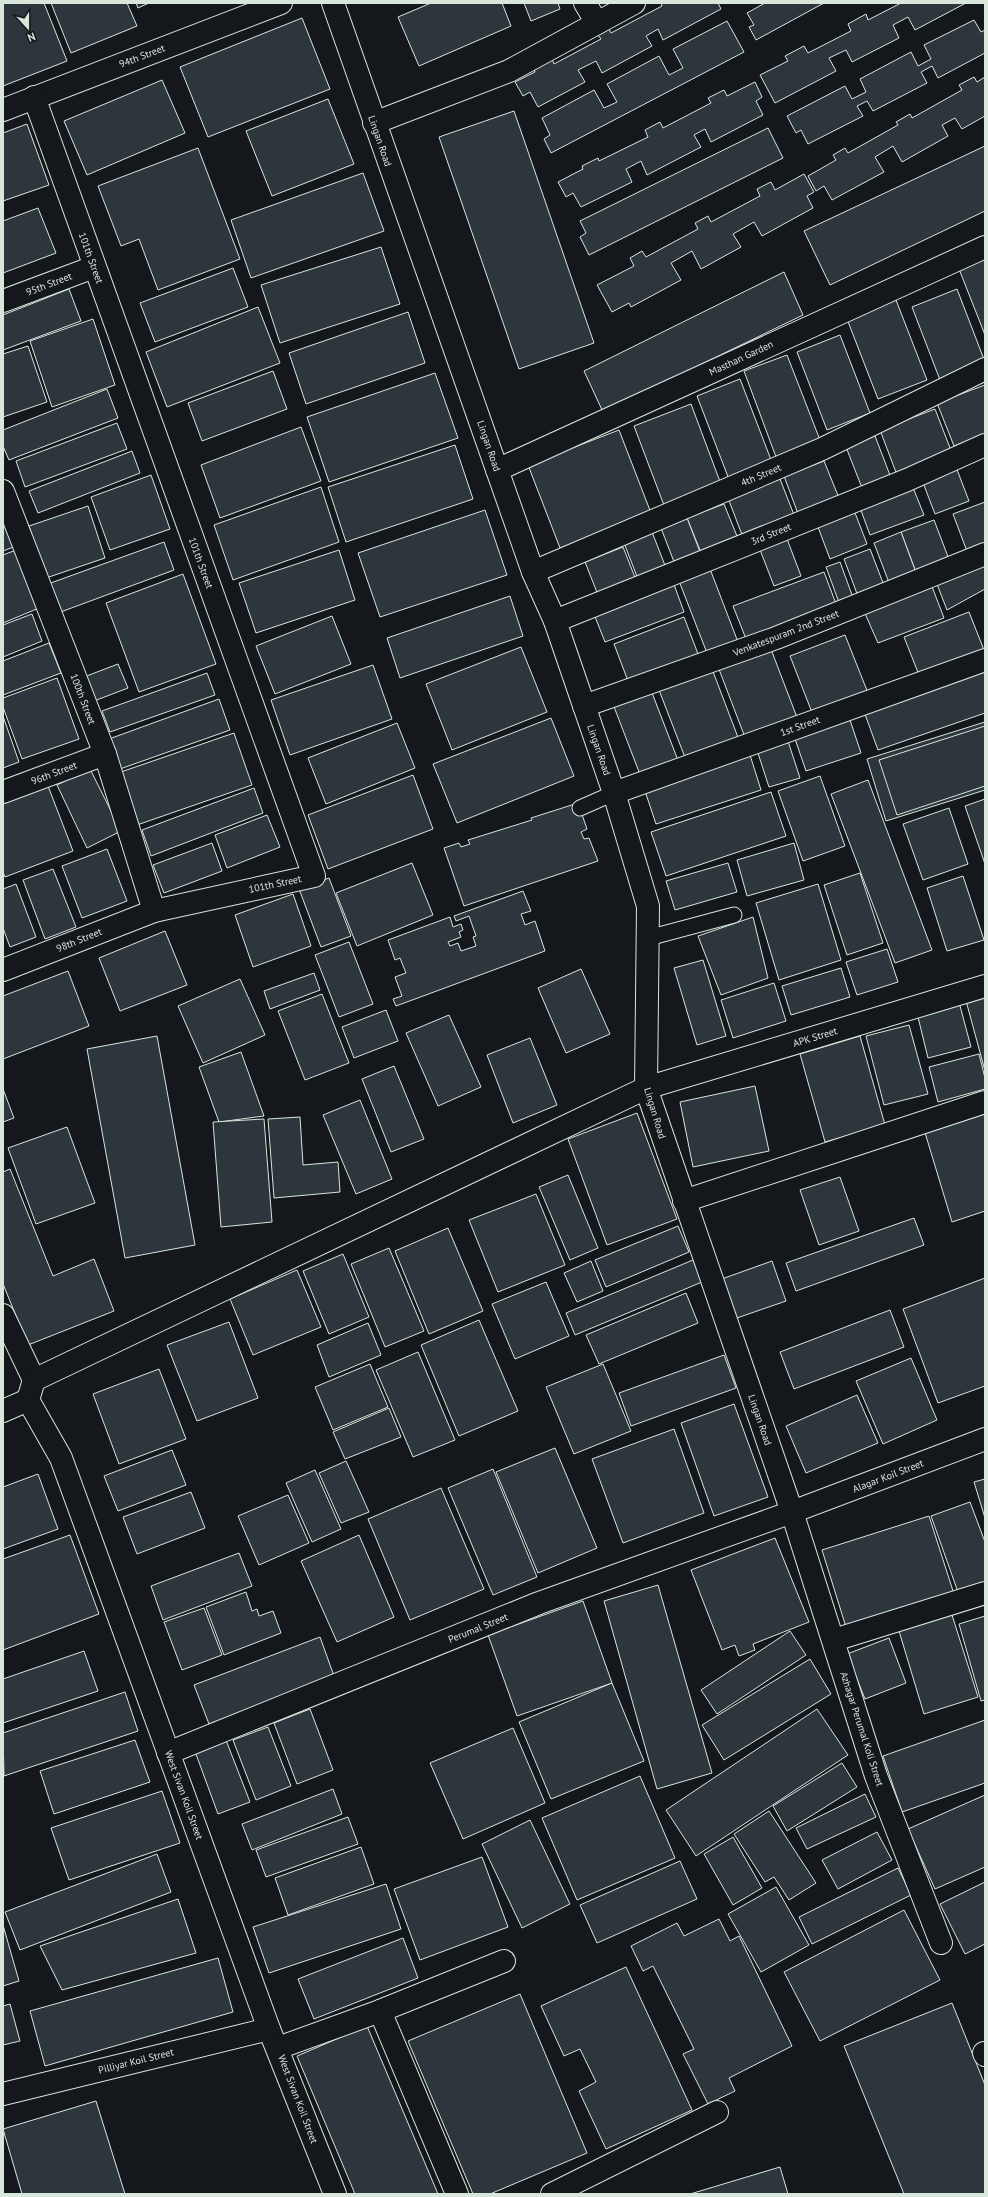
<svg xmlns="http://www.w3.org/2000/svg" width="988" height="2197" viewBox="0 0 988 2197" font-family="'PT Sans',sans-serif">
  <rect width="100%" height="100%" fill="#14181c"/>
  <g fill="#2c363c" stroke="#d8e6dc">
    <polygon points="3,3 44,3 67,61 3,86"/>
    <polygon points="51,3 127,3 137,26 71,53"/>
    <polygon points="136,3 149,3 138,8"/>
    <polygon points="431,3 502,3 511,26 419,66 398,17"/>
    <polygon points="524,3 558,3 560,9 531,21"/>
    <polygon points="661,3 718,3 721,9 663,40 658,29 646,36 652,46 602,73 596,61 578,70 585,82 538,107 530,92 523,96 515,82 535,72 534,69 552,59 554,64 601,39 598,35 609,29 611,33 662,6"/>
    <polygon points="765,3 824,3 756,40 749,27 754,25 747,13"/>
    <polygon points="901,3 966,3 915,30 908,17 893,25 899,38 852,62 846,50 829,58 836,71 775,103 760,75 788,61 785,56 804,46 808,53 851,31 848,24 866,14 868,20"/>
    <polygon points="302,18 330,89 208,137 180,67"/>
    <polygon points="974,20 981,32 985,30 985,53 938,78 932,66 921,72 927,83 873,111 867,101 857,106 863,116 808,144 801,130 796,133 787,116 845,86 852,99 866,92 860,79 911,52 918,66 931,59 924,45"/>
    <polygon points="727,21 744,52 551,153 544,139 550,135 542,118 594,90 604,108 617,102 607,84 659,56 669,75 683,68 673,49"/>
    <polygon points="974,77 977,82 985,77 985,116 962,129 955,118 942,125 948,136 902,162 893,146 875,157 884,172 832,200 824,186 816,191 808,176 836,160 833,155 845,148 848,153 898,125 896,122 910,114 912,118 962,90 959,85"/>
    <polygon points="162,80 185,133 87,175 64,121"/>
    <polygon points="755,82 762,97 756,101 763,115 711,142 705,129 694,135 701,147 647,175 641,161 626,169 632,182 581,207 573,193 566,197 558,182 583,169 582,166 598,158 599,161 648,137 645,130 660,122 663,128 711,103 708,98 724,90 727,96"/>
    <polygon points="328,99 354,164 272,196 246,131"/>
    <polygon points="514,111 594,343 519,369 439,137"/>
    <polygon points="27,124 49,185 3,201 3,133"/>
    <polygon points="768,128 783,158 589,255 580,237 586,233 580,221"/>
    <polygon points="985,146 985,211 830,285 804,231"/>
    <polygon points="198,148 240,259 158,290 139,239 121,246 98,186"/>
    <polygon points="363,173 384,231 251,278 231,220"/>
    <polygon points="804,174 814,192 807,196 813,208 762,236 754,222 733,234 741,247 701,269 692,251 671,263 681,280 631,307 629,303 612,312 597,285 634,266 630,258 642,251 646,257 698,229 695,223 708,216 711,222 760,196 757,189 771,182 775,190"/>
    <polygon points="38,208 56,253 3,273 3,221"/>
    <polygon points="381,247 400,304 280,343 261,285"/>
    <polygon points="985,259 985,335 959,269"/>
    <polygon points="233,268 248,307 155,342 140,303"/>
    <polygon points="784,272 803,315 603,412 584,371"/>
    <polygon points="69,289 81,321 3,350 3,315"/>
    <polygon points="957,289 985,362 940,380 912,307"/>
    <polygon points="896,300 927,380 878,399 847,319"/>
    <polygon points="258,307 280,363 167,407 146,352"/>
    <polygon points="408,312 425,363 306,404 289,353"/>
    <polygon points="93,319 115,385 52,407 30,341"/>
    <polygon points="840,335 870,413 827,430 797,352"/>
    <polygon points="28,346 47,402 3,417 3,354"/>
    <polygon points="787,355 820,440 776,457 744,371"/>
    <polygon points="273,371 287,409 202,441 188,403"/>
    <polygon points="435,373 458,438 329,482 307,417"/>
    <polygon points="740,379 773,465 730,482 697,396"/>
    <polygon points="985,385 985,434 954,446 937,403"/>
    <polygon points="107,389 118,418 9,460 3,446 3,430"/>
    <polygon points="691,404 722,487 665,508 634,426"/>
    <polygon points="935,409 952,453 897,475 880,430"/>
    <polygon points="117,423 127,449 25,487 16,461"/>
    <polygon points="301,427 321,481 220,518 201,465"/>
    <polygon points="619,430 651,513 560,548 528,465"/>
    <polygon points="875,436 893,483 864,493 846,447"/>
    <polygon points="455,445 473,499 346,542 328,487"/>
    <polygon points="132,451 140,473 38,513 29,491"/>
    <polygon points="824,461 841,503 800,519 784,476"/>
    <polygon points="956,467 969,501 935,514 922,480"/>
    <polygon points="151,475 170,529 110,550 91,497"/>
    <polygon points="780,479 796,520 744,540 728,498"/>
    <polygon points="912,485 924,515 870,535 859,505"/>
    <polygon points="321,487 339,542 233,580 214,525"/>
    <polygon points="985,502 985,547 968,554 953,514"/>
    <polygon points="724,504 739,541 702,555 687,518"/>
    <polygon points="852,505 867,544 830,559 815,519"/>
    <polygon points="88,506 105,558 46,578 29,526"/>
    <polygon points="485,510 507,575 380,617 358,553"/>
    <polygon points="687,518 702,557 676,567 661,528"/>
    <polygon points="3,519 16,546 3,551"/>
    <polygon points="934,520 950,562 917,575 901,532"/>
    <polygon points="784,531 801,576 774,586 757,542"/>
    <polygon points="652,532 666,568 638,579 624,543"/>
    <polygon points="901,532 918,578 891,588 874,543"/>
    <polygon points="164,542 174,570 58,613 48,584"/>
    <polygon points="623,547 636,580 598,595 585,562"/>
    <polygon points="870,549 885,588 859,599 844,559"/>
    <polygon points="16,550 39,608 3,623 3,555"/>
    <polygon points="339,550 355,600 256,633 239,583"/>
    <polygon points="985,558 985,589 947,610 935,579"/>
    <polygon points="840,562 855,603 841,608 826,567"/>
    <polygon points="710,569 738,642 707,653 679,581"/>
    <polygon points="824,572 838,609 748,644 733,606"/>
    <polygon points="183,574 216,664 139,692 106,603"/>
    <polygon points="672,579 684,612 605,642 592,609"/>
    <polygon points="931,584 944,618 878,643 863,609"/>
    <polygon points="510,596 523,636 400,678 387,638"/>
    <polygon points="969,612 984,650 919,675 904,637"/>
    <polygon points="32,614 42,641 3,657 3,625"/>
    <polygon points="332,616 351,664 275,694 256,646"/>
    <polygon points="684,617 698,654 628,681 614,644"/>
    <polygon points="845,635 868,693 813,715 790,656"/>
    <polygon points="49,643 61,673 3,695 3,661"/>
    <polygon points="769,644 798,720 746,740 717,664"/>
    <polygon points="521,647 547,712 452,750 426,684"/>
    <polygon points="118,664 128,688 94,701 84,677"/>
    <polygon points="982,664 985,672 985,713 878,750 862,706"/>
    <polygon points="373,665 392,719 290,755 271,700"/>
    <polygon points="712,669 739,740 686,760 659,690"/>
    <polygon points="207,673 215,695 110,732 102,711"/>
    <polygon points="57,678 79,739 22,759 3,707 3,698"/>
    <polygon points="649,685 679,763 641,777 611,699"/>
    <polygon points="219,699 230,730 120,769 109,739"/>
    <polygon points="848,714 861,753 806,771 793,733"/>
    <polygon points="3,716 19,762 3,768"/>
    <polygon points="551,718 574,776 457,823 433,764"/>
    <polygon points="985,722 985,790 886,821 867,759"/>
    <polygon points="397,723 415,768 326,804 308,758"/>
    <polygon points="985,726 985,786 897,815 879,760"/>
    <polygon points="234,733 252,785 137,825 118,773"/>
    <polygon points="786,735 800,778 769,787 755,744"/>
    <polygon points="750,755 761,790 656,824 644,788"/>
    <polygon points="90,769 121,831 87,848 57,785"/>
    <polygon points="413,775 433,829 328,869 308,815"/>
    <polygon points="820,776 845,846 803,861 778,791"/>
    <polygon points="868,780 932,950 895,963 831,794"/>
    <polygon points="48,786 73,851 5,877 3,872 3,804"/>
    <polygon points="254,788 263,813 151,856 142,830"/>
    <polygon points="771,792 786,836 666,876 651,832"/>
    <polygon points="985,799 985,864 965,806"/>
    <polygon points="578,803 587,829 581,832 584,839 589,838 598,861 464,906 444,848 459,843 461,847 470,844 468,840 532,820 531,818"/>
    <polygon points="949,808 968,864 923,880 903,824"/>
    <polygon points="267,815 280,847 227,868 215,835"/>
    <polygon points="212,843 222,871 164,893 153,865"/>
    <polygon points="794,843 804,880 747,896 737,860"/>
    <polygon points="107,849 127,901 82,918 62,866"/>
    <polygon points="412,863 433,915 357,946 336,893"/>
    <polygon points="728,863 737,892 675,910 666,881"/>
    <polygon points="53,869 76,927 45,939 23,880"/>
    <polygon points="860,873 883,943 847,955 824,885"/>
    <polygon points="963,876 984,940 947,951 927,888"/>
    <polygon points="329,878 351,936 321,947 299,889"/>
    <polygon points="16,884 36,937 10,947 3,928 3,889"/>
    <polygon points="818,884 841,960 779,980 756,903"/>
    <polygon points="523,891 531,911 521,914 525,925 535,921 545,951 396,1006 393,999 402,996 395,977 406,973 400,958 395,960 388,940 450,917 453,927 461,924 463,930 459,932 461,937 448,942 450,946 458,943 461,951 476,946 473,937 476,936 469,916 456,921 454,916"/>
    <polygon points="293,894 311,946 253,967 235,915"/>
    <polygon points="753,917 768,978 721,995 698,936"/>
    <polygon points="165,931 187,985 120,1011 99,958"/>
    <polygon points="349,942 373,1004 339,1017 315,955"/>
    <polygon points="887,949 898,982 857,995 846,962"/>
    <polygon points="703,960 726,1036 697,1045 674,968"/>
    <polygon points="841,968 850,997 791,1015 782,986"/>
    <polygon points="581,969 610,1034 566,1053 538,988"/>
    <polygon points="68,971 89,1026 3,1059 3,996"/>
    <polygon points="314,973 320,990 270,1009 264,991"/>
    <polygon points="240,979 265,1035 203,1063 178,1006"/>
    <polygon points="774,983 786,1021 733,1038 721,1000"/>
    <polygon points="985,992 985,1071 965,997"/>
    <polygon points="322,994 349,1063 305,1080 278,1011"/>
    <polygon points="959,1002 971,1047 928,1058 917,1013"/>
    <polygon points="386,1010 398,1041 354,1058 342,1027"/>
    <polygon points="449,1015 481,1087 438,1106 406,1033"/>
    <polygon points="909,1025 928,1094 884,1105 866,1036"/>
    <polygon points="157,1036 195,1245 125,1258 87,1049"/>
    <polygon points="860,1036 885,1125 825,1142 800,1054"/>
    <polygon points="530,1038 557,1105 513,1123 487,1055"/>
    <polygon points="241,1052 264,1116 219,1122 199,1067"/>
    <polygon points="979,1054 985,1078 985,1089 938,1102 929,1067"/>
    <polygon points="394,1066 424,1139 391,1152 362,1079"/>
    <polygon points="755,1086 769,1151 693,1167 680,1102"/>
    <polygon points="3,1089 14,1118 3,1122"/>
    <polygon points="360,1100 392,1179 356,1194 323,1115"/>
    <polygon points="985,1107 985,1211 952,1222 923,1126"/>
    <polygon points="637,1113 677,1219 607,1245 568,1139"/>
    <polygon points="300,1117 303,1165 338,1162 340,1192 274,1198 268,1119"/>
    <polygon points="264,1119 272,1222 221,1227 213,1122"/>
    <polygon points="67,1127 95,1203 36,1224 8,1148"/>
    <polygon points="10,1169 53,1276 94,1259 114,1311 28,1345 3,1284 3,1172"/>
    <polygon points="568,1175 598,1248 570,1260 539,1187"/>
    <polygon points="840,1177 859,1231 819,1245 800,1190"/>
    <polygon points="536,1194 565,1265 498,1292 469,1220"/>
    <polygon points="914,1218 924,1245 796,1291 786,1263"/>
    <polygon points="678,1226 689,1252 606,1287 595,1260"/>
    <polygon points="448,1228 483,1311 429,1334 395,1251"/>
    <polygon points="389,1248 424,1331 385,1347 351,1264"/>
    <polygon points="343,1254 369,1317 329,1334 303,1271"/>
    <polygon points="693,1260 702,1282 575,1335 566,1313"/>
    <polygon points="591,1261 603,1291 577,1302 564,1273"/>
    <polygon points="772,1261 786,1301 734,1319 719,1280"/>
    <polygon points="297,1270 321,1327 253,1355 230,1299"/>
    <polygon points="985,1278 985,1386 938,1403 903,1309"/>
    <polygon points="546,1282 569,1336 515,1359 492,1304"/>
    <polygon points="686,1293 698,1323 599,1364 586,1335"/>
    <polygon points="890,1310 904,1347 794,1389 780,1352"/>
    <polygon points="479,1320 518,1411 459,1436 421,1345"/>
    <polygon points="229,1322 258,1398 197,1421 167,1345"/>
    <polygon points="368,1323 381,1355 329,1377 317,1345"/>
    <polygon points="418,1352 455,1440 413,1457 376,1370"/>
    <polygon points="724,1355 736,1388 631,1426 619,1393"/>
    <polygon points="911,1358 937,1420 883,1444 856,1381"/>
    <polygon points="370,1364 388,1407 333,1430 315,1387"/>
    <polygon points="603,1364 631,1431 574,1454 546,1387"/>
    <polygon points="159,1369 186,1439 119,1464 93,1394"/>
    <polygon points="857,1395 878,1443 806,1473 786,1426"/>
    <polygon points="734,1404 768,1497 714,1516 681,1423"/>
    <polygon points="389,1408 401,1437 345,1459 333,1432"/>
    <polygon points="674,1429 704,1513 623,1543 592,1459"/>
    <polygon points="555,1448 597,1548 538,1573 496,1472"/>
    <polygon points="172,1450 186,1485 118,1511 104,1476"/>
    <polygon points="346,1461 369,1512 341,1523 319,1473"/>
    <polygon points="493,1469 537,1577 493,1595 448,1488"/>
    <polygon points="315,1470 341,1529 312,1542 286,1483"/>
    <polygon points="38,1474 58,1529 3,1549 3,1487"/>
    <polygon points="985,1479 985,1518 974,1482"/>
    <polygon points="441,1488 484,1589 410,1620 368,1519"/>
    <polygon points="191,1492 205,1528 137,1554 123,1517"/>
    <polygon points="288,1495 309,1543 259,1565 238,1516"/>
    <polygon points="970,1502 985,1542 985,1583 958,1592 931,1516"/>
    <polygon points="929,1516 954,1594 846,1627 822,1550"/>
    <polygon points="70,1535 99,1614 3,1650 3,1559"/>
    <polygon points="359,1535 394,1617 337,1642 301,1561"/>
    <polygon points="775,1538 809,1622 753,1644 755,1650 739,1656 735,1645 722,1650 691,1570"/>
    <polygon points="239,1553 252,1586 163,1620 151,1586"/>
    <polygon points="658,1585 712,1773 657,1789 604,1601"/>
    <polygon points="246,1592 252,1611 257,1609 259,1616 273,1611 281,1633 224,1655 206,1607"/>
    <polygon points="583,1601 612,1683 517,1716 488,1635"/>
    <polygon points="204,1608 222,1655 182,1670 164,1622"/>
    <polygon points="952,1615 978,1697 924,1714 899,1631"/>
    <polygon points="985,1616 985,1700 981,1701 959,1624"/>
    <polygon points="790,1631 806,1655 717,1714 701,1690"/>
    <polygon points="320,1637 334,1676 209,1724 194,1685"/>
    <polygon points="889,1638 906,1683 865,1699 847,1654"/>
    <polygon points="84,1651 98,1691 3,1723 3,1679"/>
    <polygon points="810,1659 831,1694 724,1760 702,1725"/>
    <polygon points="612,1683 644,1761 551,1799 519,1722"/>
    <polygon points="125,1692 138,1731 4,1776 3,1733"/>
    <polygon points="310,1709 333,1770 297,1784 274,1723"/>
    <polygon points="817,1709 848,1755 696,1856 666,1810"/>
    <polygon points="985,1720 985,1783 902,1812 883,1756"/>
    <polygon points="268,1727 291,1786 256,1800 233,1740"/>
    <polygon points="513,1728 545,1803 463,1839 430,1763"/>
    <polygon points="224,1735 250,1802 218,1814 193,1746"/>
    <polygon points="135,1740 150,1782 54,1814 40,1771"/>
    <polygon points="842,1763 857,1787 787,1831 773,1806"/>
    <polygon points="640,1776 675,1858 577,1900 542,1818"/>
    <polygon points="333,1789 342,1814 252,1850 242,1824"/>
    <polygon points="162,1791 180,1843 69,1880 51,1828"/>
    <polygon points="865,1794 876,1817 807,1849 796,1828"/>
    <polygon points="985,1795 985,1867 935,1889 908,1829"/>
    <polygon points="769,1811 816,1883 789,1900 774,1877 765,1882 734,1834"/>
    <polygon points="348,1817 358,1844 266,1877 256,1850"/>
    <polygon points="530,1820 570,1904 522,1928 482,1844"/>
    <polygon points="877,1832 892,1860 838,1889 822,1860"/>
    <polygon points="733,1837 762,1888 733,1905 704,1854"/>
    <polygon points="361,1847 374,1884 288,1915 275,1878"/>
    <polygon points="157,1854 171,1892 20,1950 5,1912"/>
    <polygon points="482,1857 508,1927 420,1960 394,1889"/>
    <polygon points="680,1861 697,1899 597,1943 580,1905"/>
    <polygon points="898,1868 911,1895 812,1944 799,1917"/>
    <polygon points="985,1882 985,1944 965,1954 940,1904"/>
    <polygon points="386,1884 401,1929 269,1973 253,1927"/>
    <polygon points="776,1887 809,1945 761,1972 728,1914"/>
    <polygon points="178,1899 196,1953 62,1990 40,1946"/>
    <polygon points="904,1910 940,1980 820,2041 784,1972"/>
    <polygon points="719,1919 730,1941 739,1936 792,2046 729,2078 735,2091 708,2104 683,2054 694,2049 653,1966 643,1971 631,1946 677,1923 684,1936"/>
    <polygon points="3,1925 19,1981 3,1986"/>
    <polygon points="403,1938 418,1978 314,2019 298,1979"/>
    <polygon points="218,1958 233,2012 45,2066 30,2011"/>
    <polygon points="626,1967 692,2110 606,2149 579,2091 596,2082 580,2049 564,2056 541,2006"/>
    <polygon points="520,1994 587,2153 490,2194 473,2194 408,2041"/>
    <polygon points="952,2003 985,2085 985,2194 904,2194 844,2046"/>
    <polygon points="10,2004 20,2041 3,2045 3,2006"/>
    <polygon points="367,2026 438,2194 355,2194 297,2056"/>
    <polygon points="96,2101 125,2194 22,2194 3,2129"/>
    <polygon points="780,2167 788,2194 690,2194"/>
  </g>
  <g fill="none" stroke-linecap="round" stroke-linejoin="round">
    <defs>
      <g id="service">
        <polyline points="580,808 614,793"/>
        <polyline points="648,938 734,915"/>
      </g>
      <g id="minor">
        <polyline points="333,3 533,572 555,621 614,793 648,906 646,1088 792,1512 876,1776 941,1943"/>
        <polyline points="585,3 597,23"/>
        <polyline points="3,110 281,3"/>
        <polyline points="374,123 509,71 634,3"/>
        <polyline points="3,301 94,267"/>
        <polyline points="497,470 985,247"/>
        <polyline points="3,491 105,754 154,911"/>
        <polyline points="533,572 822,449 985,369"/>
        <polyline points="555,621 907,480 985,445"/>
        <polyline points="584,706 776,638 985,554"/>
        <polyline points="3,792 105,754"/>
        <polyline points="614,793 985,660"/>
        <polyline points="3,970 154,911 314,876 34,97"/>
        <polyline points="684,1201 985,1102"/>
        <polyline points="3,1315 34,1380"/>
        <polyline points="28,1400 34,1380 646,1088 985,986"/>
        <polyline points="28,1400 61,1458 269,2029 335,2194"/>
        <polyline points="3,1411 28,1400"/>
        <polyline points="834,1640 985,1593"/>
        <polyline points="168,1753 539,1603 792,1512 985,1439"/>
        <polyline points="380,2011 457,2194"/>
        <polyline points="278,2048 380,2011 504,1961"/>
        <polyline points="984,2053 985,2055"/>
        <polyline points="3,2094 269,2029"/>
        <polyline points="552,2194 717,2112"/>
      </g>
    </defs>
    <use href="#service" stroke="#d8e6dc" stroke-width="17"/>
    <use href="#minor" stroke="#d8e6dc" stroke-width="24"/>
    <use href="#service" stroke="#14181c" stroke-width="15"/>
    <use href="#minor" stroke="#14181c" stroke-width="22"/>
  </g>
  <g text-anchor="middle" dominant-baseline="central" stroke-width="3" stroke-linejoin="round" paint-order="stroke">
    <g font-size="10" fill="#d8e6dc" stroke="#14181c">
      <text transform="translate(142 56) rotate(-21)">94th Street</text>
      <text transform="translate(380 141) rotate(71)">Lingan Road</text>
      <text transform="translate(91 258) rotate(70)">101th Street</text>
      <text transform="translate(49 284) rotate(-21)">95th Street</text>
      <text transform="translate(741 358) rotate(-25)">Masthan Garden</text>
      <text transform="translate(489 446) rotate(71)">Lingan Road</text>
      <text transform="translate(761 475) rotate(-23)">4th Street</text>
      <text transform="translate(771 534) rotate(-22)">3rd Street</text>
      <text transform="translate(201 563) rotate(70)">101th Street</text>
      <text transform="translate(786 633) rotate(-21)">Venkatespuram 2nd Street</text>
      <text transform="translate(83 699) rotate(69)">100th Street</text>
      <text transform="translate(800 726) rotate(-20)">1st Street</text>
      <text transform="translate(599 750) rotate(71)">Lingan Road</text>
      <text transform="translate(54 773) rotate(-21)">96th Street</text>
      <text transform="translate(275 884) rotate(-12)">101th Street</text>
      <text transform="translate(79 940) rotate(-22)">98th Street</text>
      <text transform="translate(815 1037) rotate(-17)">APK Street</text>
      <text transform="translate(655 1113) rotate(73)">Lingan Road</text>
      <text transform="translate(760 1420) rotate(71)">Lingan Road</text>
      <text transform="translate(888 1476) rotate(-21)">Alagar Koil Street</text>
      <text transform="translate(478 1628) rotate(-22)">Perumal Street</text>
      <text transform="translate(862 1729) rotate(72)">Azhagar Perumal Koli Street</text>
      <text transform="translate(184 1795) rotate(70)">West Sivan Koil Street</text>
      <text transform="translate(136 2061) rotate(-14)">Pilliyar Koil Street</text>
      <text transform="translate(298 2099) rotate(69)">West Sivan Koil Street</text>
    </g>
  </g>
  <rect width="988" height="2197" fill="none" stroke="#d8e6dc" stroke-width="8"/>
  <g transform="translate(28 28) rotate(159)" stroke="#14181c" stroke-width="3" paint-order="stroke">
  <path d="M0-3L7 15L0 10L-7 15Z" fill="#d8e6dc"/>
  <text y="-6" font-size="11" font-weight="bold" text-anchor="middle" fill="#d8e6dc">N</text>
  </g>
</svg>
